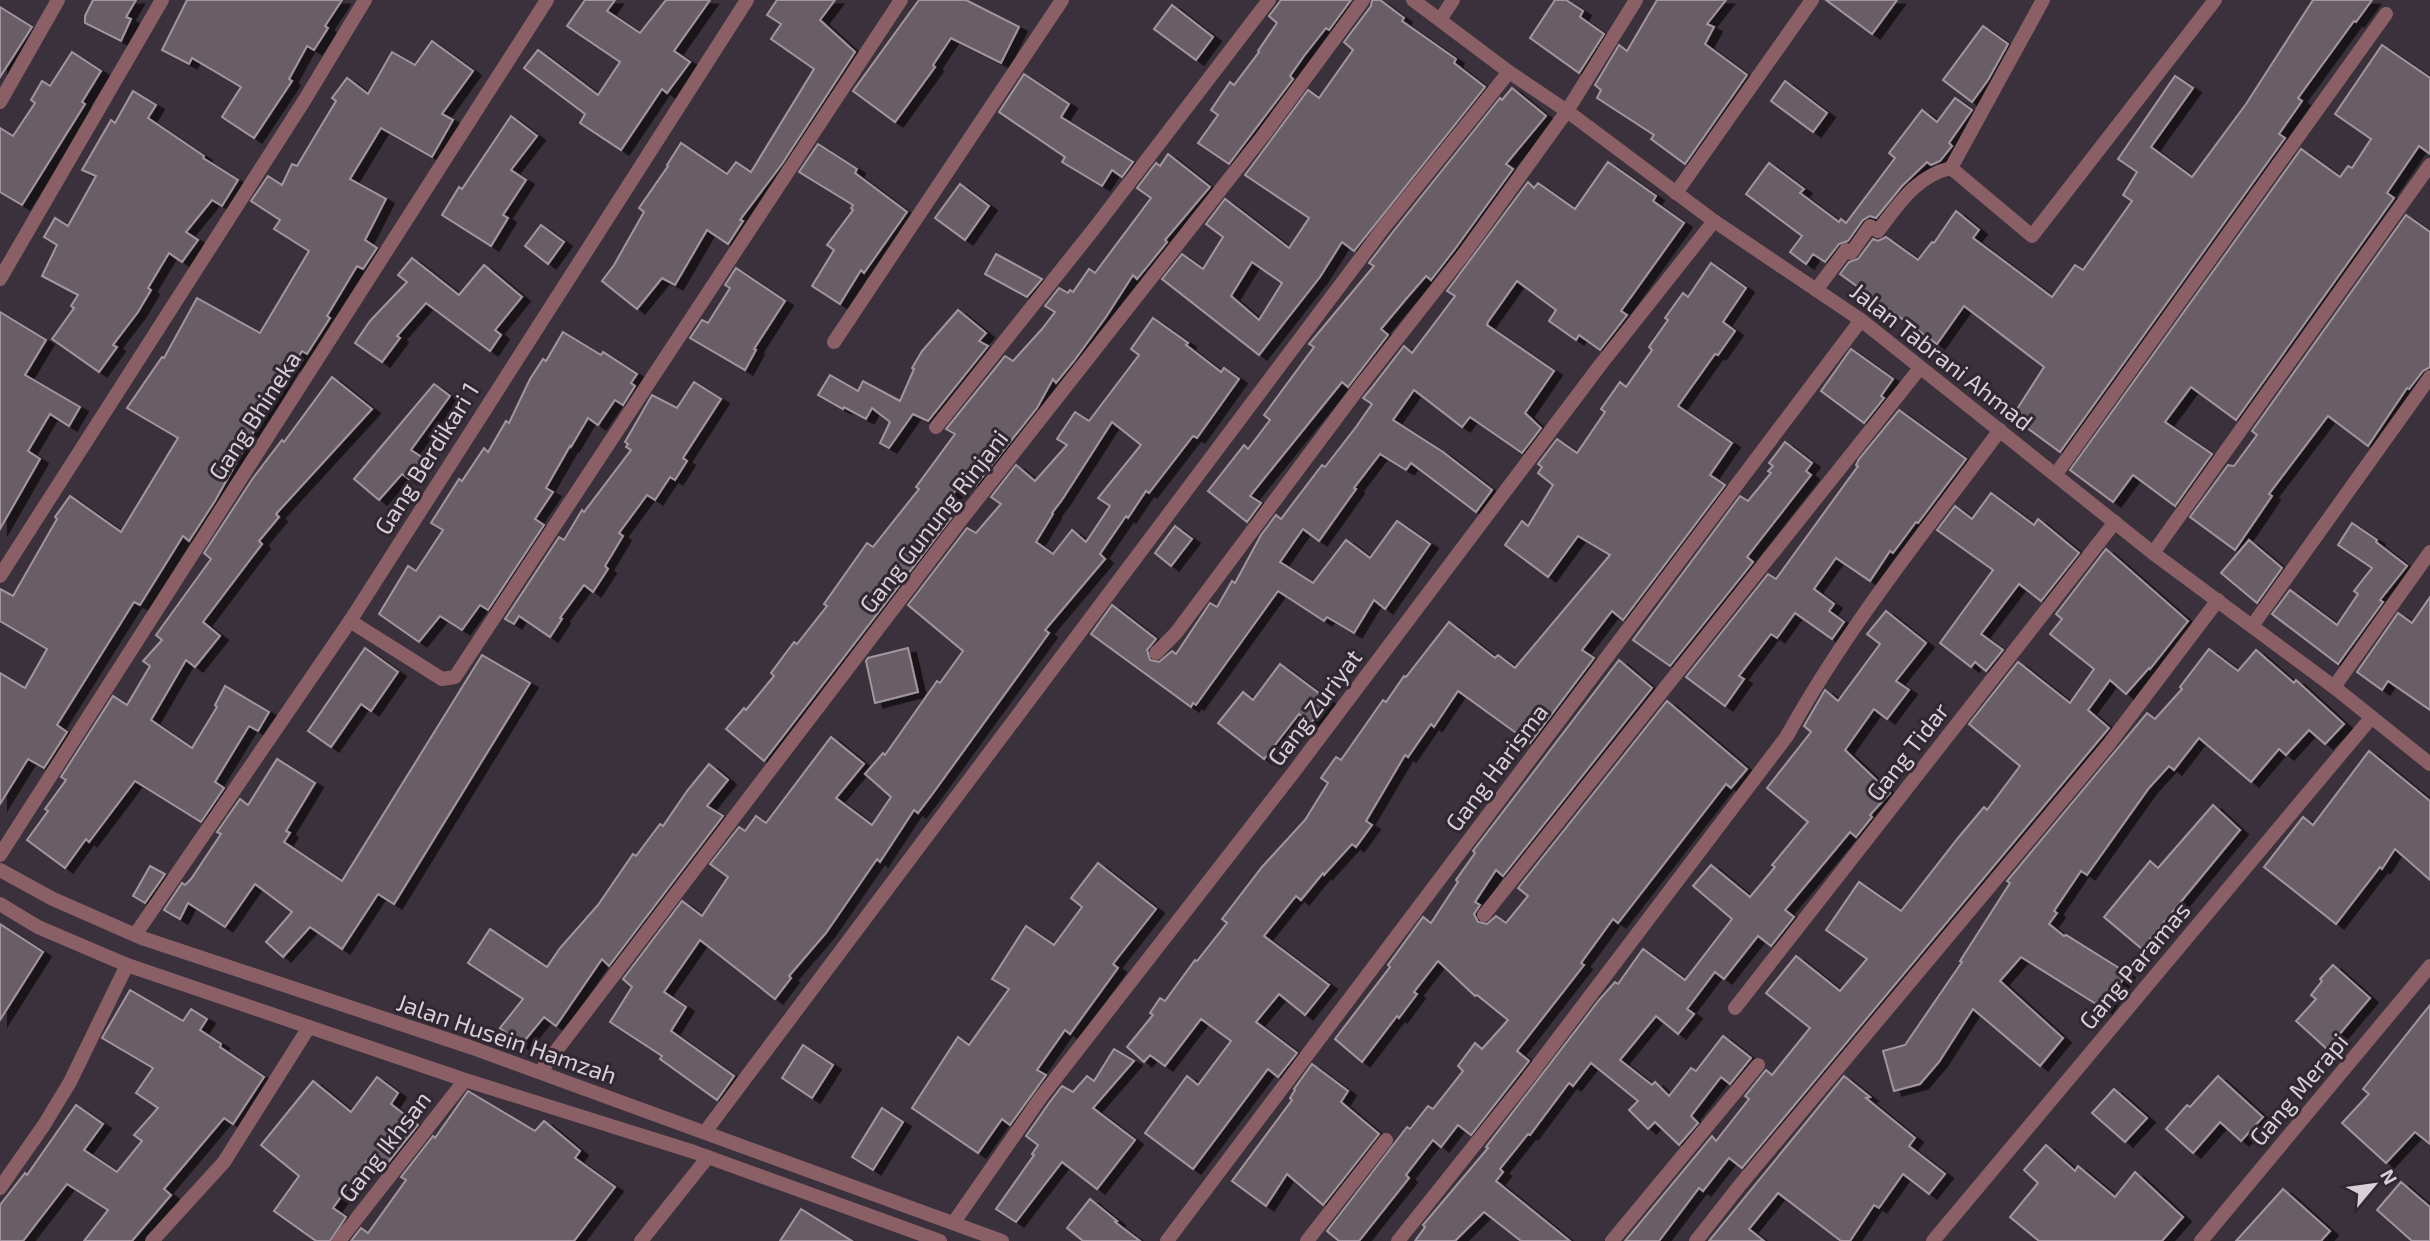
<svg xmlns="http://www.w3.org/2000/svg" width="2430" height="1241" viewBox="0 0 2430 1241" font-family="'Exo 2',sans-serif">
  <defs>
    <filter id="shadow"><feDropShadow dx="8" dy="4.5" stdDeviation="0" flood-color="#0009"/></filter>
  </defs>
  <rect width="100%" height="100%" fill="#3b313c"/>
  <g fill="#695d66" stroke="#a395a0" stroke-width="2" fill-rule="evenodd" filter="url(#shadow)">
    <polygon points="93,0 136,0 126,17 131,19 121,41 85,23 85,16"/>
    <polygon points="187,0 342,0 325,26 328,28 314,50 307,46 289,79 292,81 254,138 222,117 241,87 192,58 189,64 162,50"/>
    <polygon points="585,0 615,0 607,11 640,33 666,0 710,0 674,51 690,62 667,93 662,89 621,150 580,123 585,114 524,68 538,50 598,95 620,62 567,26"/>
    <polygon points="777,0 835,0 820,20 855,52 782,164 740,220 743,221 728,244 707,230 675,285 662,278 637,309 602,281 614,265 644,212 639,208 668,166 667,165 681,143 727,174 736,162 751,172 814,69 771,39 781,24 767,15"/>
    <polygon points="919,0 966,0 1019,27 1001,63 951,38 933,65 935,67 895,122 853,91"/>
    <polygon points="1281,0 1351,0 1329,30 1326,28 1304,56 1290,76 1293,79 1229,164 1198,143 1218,115 1211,110 1230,82 1234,85 1259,52 1258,51 1277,23 1269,16"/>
    <path d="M1372 0H1380L1404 18 1402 21 1456 59 1454 63 1485 87 1354 251 1342 242 1320 277 1259 355 1162 279 1182 254 1203 269 1223 237 1206 224 1225 199 1289 248 1309 218 1245 175 1308 90 1319 98 1353 50 1344 42 1371 6ZM1252 262 1282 283 1259 320 1231 296Z"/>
    <polygon points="1555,0 1566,0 1583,11 1580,17 1604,34 1579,73 1530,38"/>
    <polygon points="1657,0 1726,0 1707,24 1714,27 1705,44 1747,75 1685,164 1651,139 1654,135 1597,98 1601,90 1595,85 1619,45 1627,51"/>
    <polygon points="1826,0 1897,0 1872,34"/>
    <polygon points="2313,0 2372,0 2356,22 2354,21 2298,98 2302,101 2279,134 2285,138 2060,452 2012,417 2044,367 1964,306 1937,344 1840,274 1849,262 1858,259 1873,239 1878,241 1886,237 1918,260 1932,242 1934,243 1956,211 1979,230 1973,238 2052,297 2075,265 2083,270 2132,201 2123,195 2137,172 2118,159 2175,76 2193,88 2151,147 2192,177 2246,104"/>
    <polygon points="1172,5 1213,37 1196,60 1154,29"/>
    <polygon points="0,7 32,27 0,77"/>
    <polygon points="1983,26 2008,44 1988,80 1972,102 1943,80"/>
    <polygon points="432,41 473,71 442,114 453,120 432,157 381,128 350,179 386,199 365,240 377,248 363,269 357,266 327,316 330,318 307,354 302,351 293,366 291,365 215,501 189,541 183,536 140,605 134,602 57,725 67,732 44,768 28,759 0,804 0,673 25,688 47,649 0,621 0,589 13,596 57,519 55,517 70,496 121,532 178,438 127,408 162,357 164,358 197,298 260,333 309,251 274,229 280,220 251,201 268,176 282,185 292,164 297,166 336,101 332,98 347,78 368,94 392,52 415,65"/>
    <polygon points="2382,45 2430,78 2430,154 2419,146 2387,193 2394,198 2236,420 2191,387 2165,422 2212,454 2175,506 2133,475 2113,502 2070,470 2301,149 2340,177 2348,166 2352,168 2371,139 2335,114"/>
    <polygon points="72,52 101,71 82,102 85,104 22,205 0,192 0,128 13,136 35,103 31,100 42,81 50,86"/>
    <polygon points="1024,74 1069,104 1061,117 1133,162 1122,177 1112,170 1102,186 1062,162 1065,157 999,112"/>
    <polygon points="1785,81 1827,113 1813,132 1771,101"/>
    <polygon points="1512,88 1546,116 1506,164 1513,169 1455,249 1431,280 1426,276 1406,299 1381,329 1388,335 1348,387 1342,382 1250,496 1261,503 1247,522 1208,491 1244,445 1248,449 1270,420 1264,415 1314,347 1309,344 1374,266 1369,263 1392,233 1500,98 1502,100"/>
    <polygon points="133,91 156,105 148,118 204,156 203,158 238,180 222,206 212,200 186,232 198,240 182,262 169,253 148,288 151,290 138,312 113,345 117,347 99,372 52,339 74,308 71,306 78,295 42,276 57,245 44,237 55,218 68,226 96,176 82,170 111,120 115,123"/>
    <polygon points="1955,98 1972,110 1949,143 1952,146 1940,161 1931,165 1927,162 1902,186 1876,218 1870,216 1863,220 1848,241 1839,244 1825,262 1813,254 1806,264 1790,252 1802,236 1746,194 1769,163 1804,189 1800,193 1839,222 1841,219 1846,223 1895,158 1889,153 1922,110 1937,122"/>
    <polygon points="511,116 537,136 511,170 526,180 503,215 508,218 491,246 442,215 459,187 462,189"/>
    <polygon points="818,144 857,169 855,173 907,212 864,273 861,270 840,304 812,286 834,250 827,245 853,210 851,208 853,205 799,172"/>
    <polygon points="1168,154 1210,187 1165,240 1167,242 1147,267 1137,279 1133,275 1106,317 1074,361 1056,383 1053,379 1037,408 976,485 966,477 940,511 951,518 764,761 726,729 744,708 746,710 774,676 771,673 794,642 797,644 827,606 824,604 867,543 873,547 919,489 916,487 955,434 946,429 1005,356 1013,361 1042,329 1055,312 1045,306 1059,288 1068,293 1070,290 1073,292 1089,269 1095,273 1151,198 1137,188 1156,163 1160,166"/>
    <polygon points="1608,162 1656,196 1653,201 1684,223 1621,311 1627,315 1600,350 1579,335 1576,340 1549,321 1556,310 1517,281 1488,322 1487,325 1554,371 1525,413 1541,428 1522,453 1470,417 1462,427 1414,390 1393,420 1443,452 1492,490 1476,512 1411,463 1406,470 1380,454 1354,488 1356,489 1319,541 1303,529 1280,562 1313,583 1346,540 1370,558 1397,521 1430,544 1385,609 1374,600 1354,633 1327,617 1324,621 1278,591 1196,705 1193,703 1191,707 1091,634 1112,605 1156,639 1147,650 1150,660 1159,662 1172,651 1176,654 1210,603 1217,607 1232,581 1235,583 1261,535 1276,515 1281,519 1322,465 1325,467 1356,427 1372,404 1363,398 1369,391 1404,346 1412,353 1443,312 1455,296 1447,291 1528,182 1534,188 1538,183 1575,209"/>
    <polygon points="960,184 989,206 965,240 935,218"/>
    <polygon points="2406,215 2430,232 2430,367 2423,371 2409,389 2407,388 2368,446 2328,416 2269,494 2272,496 2235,550 2190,517 2228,465 2234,466 2257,435 2252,431"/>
    <polygon points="541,225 564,242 548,264 525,246"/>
    <polygon points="996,254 1042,279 1027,297 985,274"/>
    <polygon points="412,258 459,295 484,265 522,297 495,330 501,335 490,351 426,303 397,336 400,338 382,362 355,343 370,321 407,282 398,275"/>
    <polygon points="1711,263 1746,288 1723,322 1735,331 1718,355 1715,354 1678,406 1732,443 1710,475 1725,485 1623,620 1612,611 1582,650 1594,658 1530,743 1458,691 1434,727 1431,724 1408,757 1405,755 1366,821 1372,825 1356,847 1352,844 1324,875 1323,873 1301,900 1296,896 1264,936 1329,985 1305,1015 1279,994 1256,1022 1297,1053 1278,1077 1268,1069 1193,1169 1145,1133 1187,1076 1198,1085 1231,1041 1201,1019 1165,1066 1150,1055 1144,1062 1127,1047 1153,1015 1150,1013 1160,998 1165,1001 1195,960 1197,961 1227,923 1222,919 1262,867 1305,820 1328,783 1321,778 1336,757 1341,760 1383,700 1386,702 1404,676 1406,677 1449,622 1495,658 1498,655 1515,668 1610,555 1578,536 1548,577 1505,545 1522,521 1528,526 1553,485 1538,473 1542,467 1538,464 1557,439 1577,453 1605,412 1601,409 1620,382 1626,387 1652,350 1649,347 1668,320 1665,318 1683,293 1688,297"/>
    <polygon points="736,268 785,301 754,349 756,350 745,370 690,338 702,320 708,323 730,288 725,285"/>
    <polygon points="958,310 986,333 979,341 988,346 928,421 913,414 889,448 880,443 890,422 872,408 866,419 844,407 843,409 818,395 830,375 858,391 863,381 900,401 914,369 912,368 922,351"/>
    <polygon points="0,312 46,340 25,375 80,407 69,426 50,414 28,451 40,459 0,529"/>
    <path d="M1153 318 1188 343 1186 345 1221 372 1224 368 1239 379 1197 438 1193 436 1149 493 1146 491 1128 518 1126 516 1100 554 1105 559 1045 630 1049 633 931 796 918 813 914 810 880 862 877 859 826 933 789 976 791 978 775 999 700 940 664 992 686 1007 671 1031 734 1076 717 1100 660 1059 662 1056 610 1022 632 987 623 979 682 901 702 916 728 877 710 864 739 827 745 831 756 816 766 823 831 737 864 764 836 798 872 825 891 797 865 774 883 753 885 755 937 681 940 683 963 651 908 605 967 528 976 533 1001 504 991 497 1016 465 1035 481 1067 445 1057 439 1075 412 1089 421 1139 355 1131 349ZM1112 422 1141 445 1098 498 1110 506 1086 542 1072 530 1053 554 1036 542 1053 514 1052 513 1062 500Z"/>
    <polygon points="563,332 601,355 603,352 637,374 631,383 635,386 623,405 615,400 598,425 588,418 571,447 570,446 546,488 553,492 535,519 544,525 488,610 480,605 462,630 440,616 419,642 379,614 408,566 416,571 443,530 431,523 459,479 462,481 484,448 488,452 506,421 509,423 530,379 543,359 546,361"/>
    <polygon points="1851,349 1893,379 1881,396 1884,398 1864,423 1821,391"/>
    <polygon points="332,377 372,409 276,514 279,517 259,541 262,544 203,622 220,636 195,667 186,660 151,720 192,748 217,707 215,705 225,686 269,712 258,731 249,726 215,782 224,788 201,822 135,781 89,842 86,839 65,868 27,840 48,811 45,809 66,780 61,777 113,696 127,705 150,666 143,661 162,640 156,635 211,559 204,553 253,478 282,440 284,442"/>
    <polygon points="694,382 721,399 683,458 687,461 675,480 670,477 655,500 647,495 619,533 623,536 605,566 608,569 593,592 584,585 560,618 562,619 550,637 519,616 514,624 505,619 559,537 564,540 582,510 584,512 631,450 626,447 628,444 625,442 652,395 677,408"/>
    <polygon points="434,384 450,396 411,450 423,458 409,479 402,474 379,500 354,479"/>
    <polygon points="1899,410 1966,459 1918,523 1916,522 1893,553 1890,551 1870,581 1836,558 1814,589 1834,604 1829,611 1844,622 1832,639 1795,613 1777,638 1771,634 1739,676 1744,679 1725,706 1686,677 1768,574 1776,579 1858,466 1856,465 1859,459"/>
    <polygon points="1785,442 1812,463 1806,471 1811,475 1747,557 1753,562 1670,666 1633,640 1740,496 1748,501 1771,473 1768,471 1773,466 1769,463"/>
    <polygon points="1991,493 2034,525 2038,519 2079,553 2041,601 2019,584 1981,634 2003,650 1986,671 1975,662 1971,667 1940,643 1993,570 1937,530 1955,506 1972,519"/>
    <polygon points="2352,523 2377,540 2376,542 2407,566 2380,600 2383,602 2338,664 2272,614 2290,590 2337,625 2358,594 2354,591 2372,568 2338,545"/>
    <polygon points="1175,526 1192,539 1171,566 1155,553"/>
    <polygon points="2249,540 2282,568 2257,603 2221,573"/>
    <polygon points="2106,549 2188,621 2150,669 2149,668 2126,694 2110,680 2088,710 2109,728 1742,1168 1729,1158 1703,1191 1699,1188 1659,1241 1625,1241 1712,1136 1716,1141 1749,1099 1745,1096 1766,1070 1772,1075 1810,1028 1766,993 1796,956 1840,991 1867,959 1826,930 1859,882 1901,911 1958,838 1984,807 1987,810 2020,766 1969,724 2018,662 2070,703 2094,669 2050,634 2062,619 2056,614"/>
    <polygon points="2430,597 2430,710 2388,681 2382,690 2357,672 2398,613 2412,623"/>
    <polygon points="1886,611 1926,643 1896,681 1909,690 1887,719 1874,709 1845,750 1890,793 1870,815 1872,817 1856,837 1850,832 1785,910 1794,917 1771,946 1758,936 1724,979 1715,972 1687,1009 1694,1014 1678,1034 1656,1016 1620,1060 1652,1085 1655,1082 1669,1096 1691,1068 1696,1071 1723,1036 1751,1058 1730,1084 1721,1077 1691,1116 1698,1123 1679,1145 1655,1122 1648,1129 1629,1110 1638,1101 1591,1063 1573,1086 1569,1083 1530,1135 1528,1134 1500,1169 1503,1172 1496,1181 1570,1241 1521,1241 1484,1212 1455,1241 1415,1241 1425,1227 1423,1225 1488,1148 1486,1147 1599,1000 1615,982 1618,984 1643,949 1685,980 1732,919 1693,886 1711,865 1750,897 1775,867 1772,865 1808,822 1767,788 1811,732 1804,726 1825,690 1838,701 1880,644 1867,634"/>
    <polygon points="365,648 398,672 371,711 361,704 331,747 308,731"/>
    <polygon points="908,648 918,692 875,703 866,661 868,658"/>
    <polygon points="2209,649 2238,671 2256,650 2294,683 2296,680 2344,724 2325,744 2309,730 2286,755 2279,749 2251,782 2199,738 2174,770 2169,766 2149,788 2087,875 2081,871 2054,911 2057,913 2049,924 2064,936 2066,935 2127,973 2104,1009 2021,957 2000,981 2063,1038 2040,1066 1973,1009 1939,1062 1920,1084 1894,1091 1883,1051 1905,1045 1962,962 1960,961 2010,883 2007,881 2147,713 2155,719 2182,689 2180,687"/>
    <polygon points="482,655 530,683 394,904 378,894 342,949 310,927 283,957 266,942 292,912 255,884 225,927 188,903 180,919 164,910 182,883 185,885 191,879 221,834 217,832 240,799 248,805 277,759 315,783 286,831 290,833 284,842 342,881"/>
    <polygon points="1619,660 1652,688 1503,876 1496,870 1475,902 1480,905 1474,914 1478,922 1487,924 1496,916 1506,923 1528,896 1518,888 1667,701 1747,769 1731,788 1726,784 1618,923 1613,919 1581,963 1584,965 1517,1051 1529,1061 1471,1135 1458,1125 1441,1147 1433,1140 1406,1175 1409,1178 1359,1241 1339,1241 1327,1231 1407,1127 1410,1129 1428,1106 1433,1109 1463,1071 1458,1066 1475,1043 1482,1049 1508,1020 1477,995 1475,996 1438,961 1414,992 1417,994 1399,1018 1397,1016 1362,1062 1335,1039 1390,967 1388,965 1423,917 1431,923 1458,882 1456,880 1475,853 1473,851"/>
    <polygon points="1280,664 1328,700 1311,723 1299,714 1264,759 1218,723 1243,692 1253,700"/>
    <polygon points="2369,751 2430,801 2430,880 2395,849 2382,869 2380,867 2336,924 2264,867 2303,817 2313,825"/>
    <polygon points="709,764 728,780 707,806 723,816 609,966 602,959 556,1026 544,1017 521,1045 500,1028 523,999 468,963 490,929 547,967 560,948 598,905 633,854 636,856 660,824 663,826 687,791"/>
    <polygon points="2213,805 2240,830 2142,949 2104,917 2150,861 2158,868"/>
    <polygon points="1098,863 1156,909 1113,964 1118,968 1070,1034 1065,1030 1037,1070 1046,1075 1010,1125 1002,1119 978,1153 912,1108 958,1037 969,1045 1009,989 992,979 1026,926 1054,945 1082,907 1071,898"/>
    <polygon points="150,866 165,874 145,903 133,896"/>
    <polygon points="0,924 43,952 0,1020"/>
    <polygon points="2333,965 2370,998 2327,1049 2296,1021 2316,999 2311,995 2322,981 2320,979"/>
    <polygon points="130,990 183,1021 191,1009 207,1019 200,1030 221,1044 220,1047 264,1077 233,1124 224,1118 164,1189 171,1195 132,1241 84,1241 108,1210 67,1184 23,1241 0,1241 0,1205 25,1173 27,1175 76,1105 103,1124 84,1150 117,1172 142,1141 134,1135 158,1108 136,1093 153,1068 102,1038"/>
    <polygon points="2430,1005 2430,1144 2415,1132 2386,1163 2342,1123 2369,1094 2363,1089"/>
    <polygon points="803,1045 833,1065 812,1098 782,1078"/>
    <polygon points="1114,1049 1134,1061 1093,1108 1135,1140 1097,1189 1062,1162 1016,1222 996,1209 1034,1155 1032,1154 1038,1145 1026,1136 1049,1103 1062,1086 1073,1092 1087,1076 1094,1081"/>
    <polygon points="1312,1064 1348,1091 1341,1102 1379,1134 1323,1205 1287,1174 1266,1206 1232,1181 1292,1100 1290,1098 1295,1090 1294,1089"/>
    <polygon points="1844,1076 1870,1097 1866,1098 1915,1138 1909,1146 1945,1174 1929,1194 1903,1174 1879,1208 1874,1205 1850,1241 1841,1241 1778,1193 1749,1229 1764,1241 1709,1241"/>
    <polygon points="2218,1076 2263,1117 2241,1141 2220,1122 2193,1153 2166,1129 2187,1105 2190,1107"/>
    <polygon points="377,1077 398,1093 391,1104 418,1125 386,1165 372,1154 333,1208 346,1217 330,1241 316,1241 274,1211 299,1176 261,1145 313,1081 351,1112"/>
    <polygon points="2114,1089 2147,1118 2125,1142 2092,1113"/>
    <polygon points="468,1091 535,1131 544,1121 580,1151 575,1158 615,1187 574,1241 351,1241 361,1228 368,1233 406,1180 401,1177 433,1136 435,1138"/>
    <polygon points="882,1108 903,1122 873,1170 852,1157"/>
    <polygon points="2046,1145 2075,1171 2078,1166 2115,1197 2135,1172 2183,1217 2162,1241 2039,1241 2010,1217 2038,1183 2024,1170"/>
    <polygon points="2401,1182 2430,1207 2430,1241 2412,1241 2377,1210"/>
    <polygon points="2283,1189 2330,1231 2321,1241 2236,1241"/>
    <polygon points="1090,1199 1117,1221 1115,1222 1140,1241 1083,1241 1067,1228"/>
    <polygon points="801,1209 852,1241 780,1241"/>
  </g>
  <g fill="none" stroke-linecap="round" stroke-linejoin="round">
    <g stroke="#8a5f66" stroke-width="14">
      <polyline points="1413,0 1509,72 1567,111 1714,221 1861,320 2153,553 2334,687 2430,764"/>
      <polyline points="1440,20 1453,0"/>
      <polyline points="0,102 58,0"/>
      <polyline points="1951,168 2032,236 2215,0"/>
      <polyline points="1676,193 1812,0"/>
      <polyline points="0,279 162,0"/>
      <path d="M1816 290 1846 250 1851 253 1870 226 1878 231C1899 204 1916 176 1951 168L2043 0"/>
      <polyline points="834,342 1062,0"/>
      <polyline points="936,427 1093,230 1269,0"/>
      <polyline points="2056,474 2386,14"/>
      <polyline points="2153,553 2430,165"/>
      <polyline points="0,576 304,101 365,0"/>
      <polyline points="350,621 442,679 455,677 901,0"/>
      <polyline points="2252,626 2430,377"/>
      <polyline points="1156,653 1176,633 1361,385 1463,255 1567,111 1636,0"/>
      <polyline points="2334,687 2430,552"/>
      <polyline points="0,855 547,0"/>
      <polyline points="1484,915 1920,368"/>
      <polyline points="135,935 350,621 747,0"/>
      <polyline points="1735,1008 2115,522"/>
      <polyline points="540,1072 957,525 1262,137 1363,0"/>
      <polyline points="705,1132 1384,227 1509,72"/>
      <polyline points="0,1188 44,1125 70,1082 127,965"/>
      <polyline points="954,1222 1041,1097 1293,773 1601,364 1714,221"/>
      <polyline points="152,1241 224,1162 309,1027"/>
      <polyline points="339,1241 465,1080"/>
      <polyline points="641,1241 708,1157"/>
      <polyline points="1167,1241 1861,320"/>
      <polyline points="1307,1241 1386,1140"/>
      <path d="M1398 1241 1528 1078 1787 736C1847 627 1927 529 2000 430"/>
      <polyline points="1612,1241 1758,1065"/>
      <polyline points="1696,1241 1740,1185 2109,744 2218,600"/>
      <polyline points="1933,1241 2371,718"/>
      <polyline points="2201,1241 2430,966"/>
    </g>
    <g stroke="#8a5f66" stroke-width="14">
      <polyline points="0,870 53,899 142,938 470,1047 1002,1241"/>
      <polyline points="0,904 38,927 127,965 465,1080 694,1152 940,1241"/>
    </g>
  </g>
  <g text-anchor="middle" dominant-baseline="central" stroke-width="6" stroke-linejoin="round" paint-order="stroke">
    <g font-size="24" fill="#d7d1d7" stroke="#312732">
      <text transform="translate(1942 356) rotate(38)">Jalan Tabrani Ahmad</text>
      <text transform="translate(254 415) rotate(-57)">Gang Bhineka</text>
      <text transform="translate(426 458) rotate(-58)">Gang Berdikari 1</text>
      <text transform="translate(933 521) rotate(-52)">Gang Gunung Rinjani</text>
      <text transform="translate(1314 707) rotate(-53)">Gang Zuriyat</text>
      <text transform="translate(1907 751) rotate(-52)">Gang Tidar</text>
      <text transform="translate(1496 767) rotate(-53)">Gang Harisma</text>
      <text transform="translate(2134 965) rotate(-50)">Gang Paramas</text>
      <text transform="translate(507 1038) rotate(19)">Jalan Husein Hamzah</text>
      <text transform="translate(2298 1089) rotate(-50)">Gang Merapi</text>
      <text transform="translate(384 1146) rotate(-52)">Gang Ikhsan</text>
    </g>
  </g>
  <g transform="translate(2374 1185) rotate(61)" stroke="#312732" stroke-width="5" paint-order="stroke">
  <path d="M0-5L12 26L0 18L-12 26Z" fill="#d7d1d7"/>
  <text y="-10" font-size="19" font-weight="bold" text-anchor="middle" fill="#d7d1d7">N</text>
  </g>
</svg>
